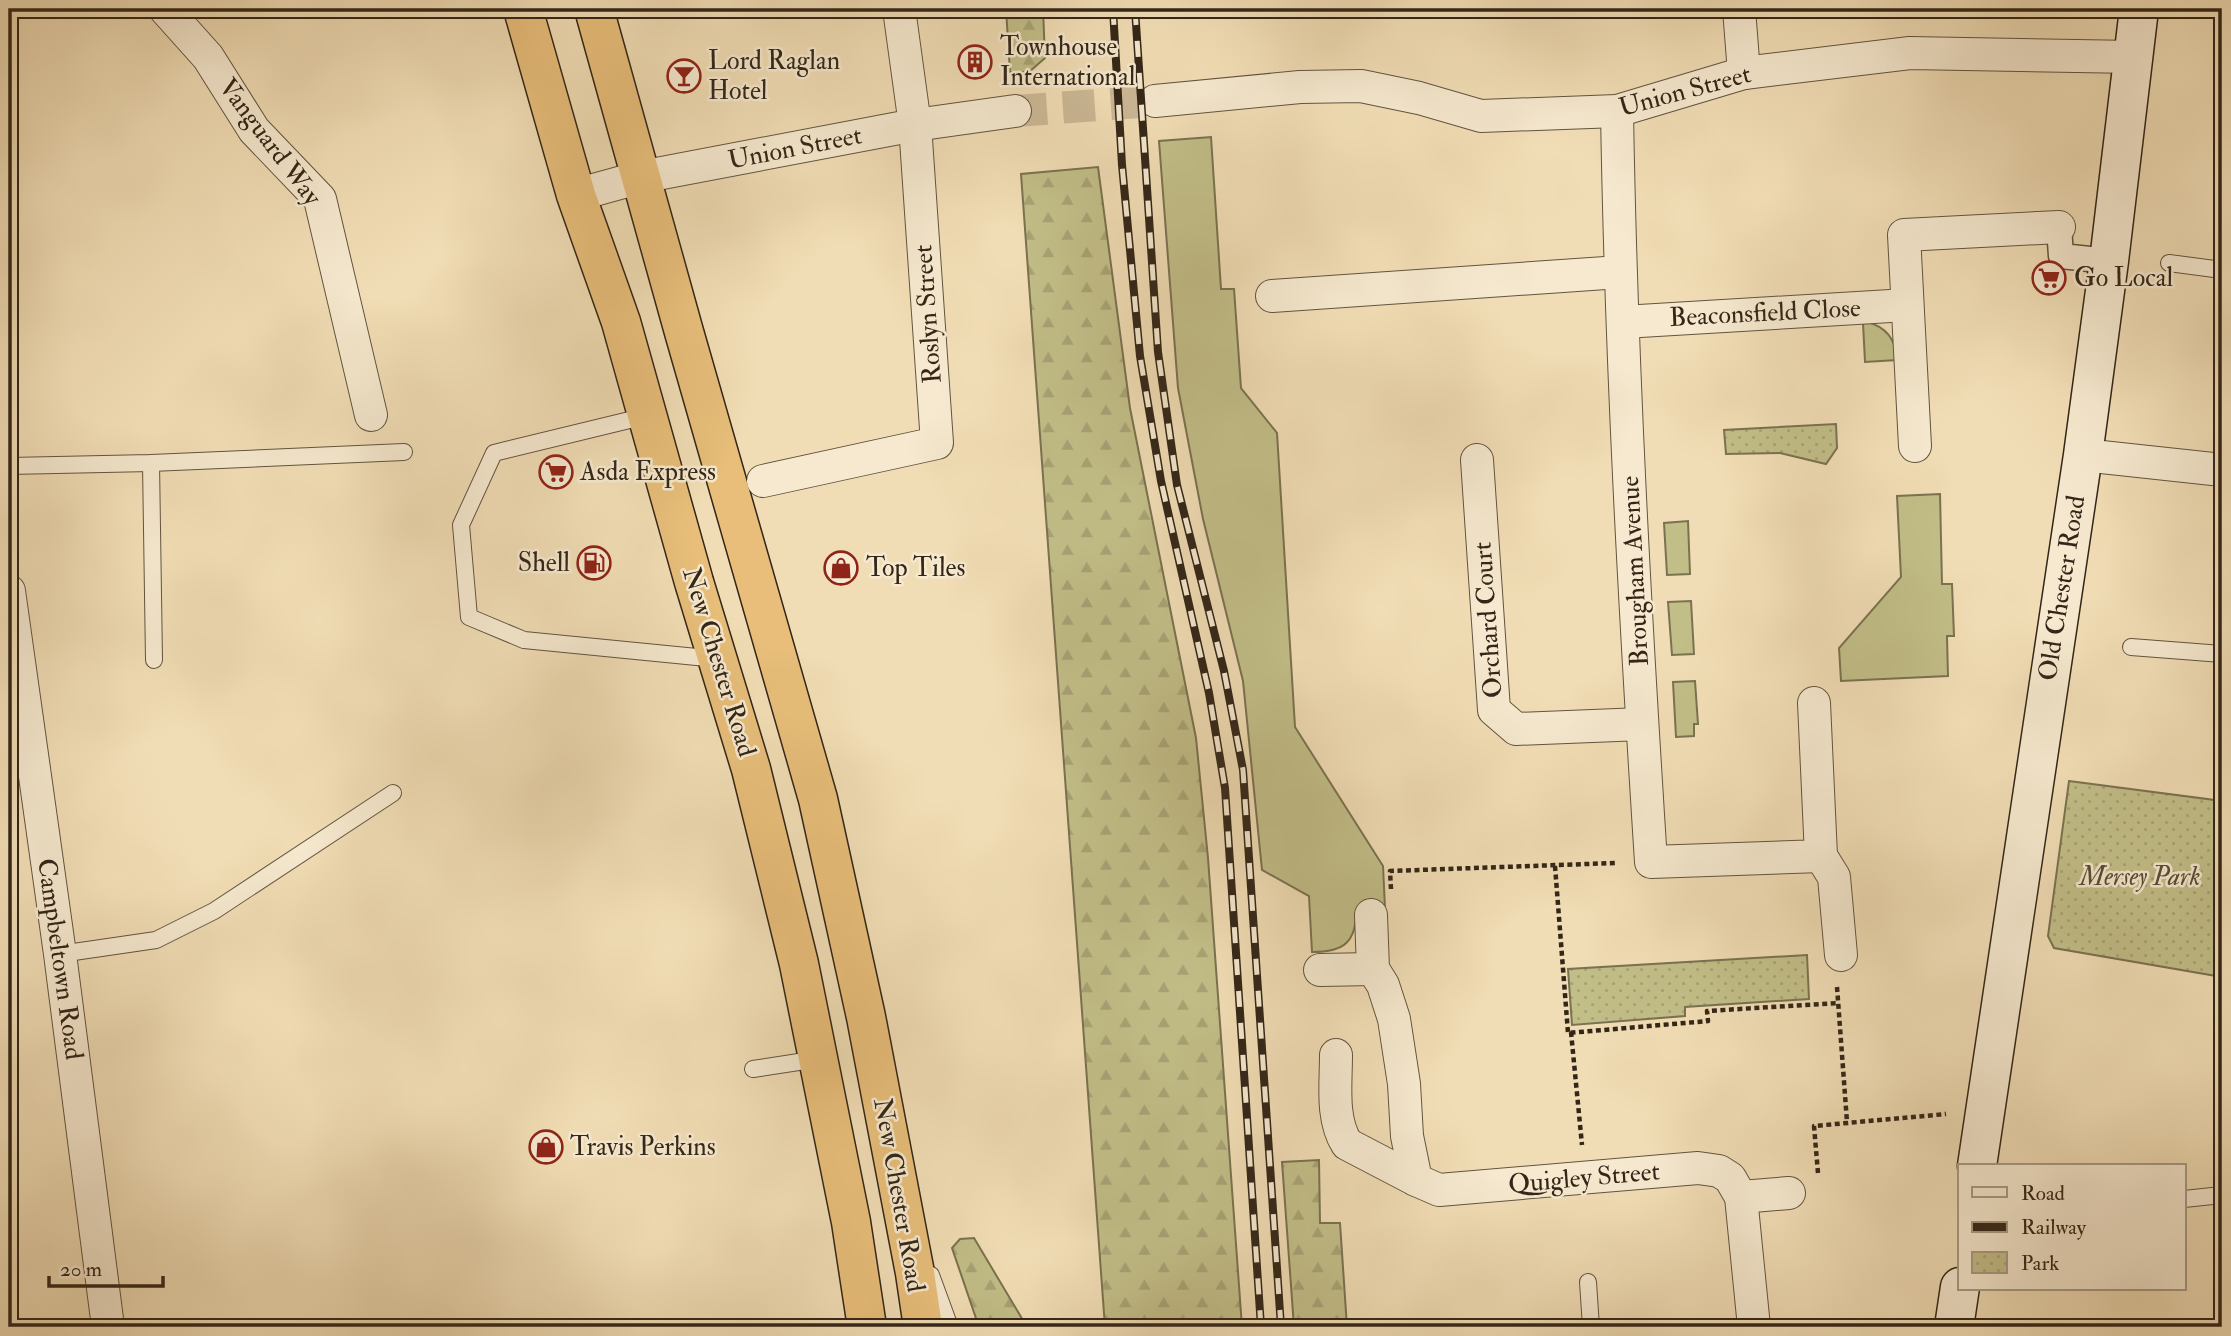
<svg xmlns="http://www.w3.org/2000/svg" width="2231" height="1336" viewBox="0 0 2231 1336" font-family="'IM FELL Double Pica',serif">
  <defs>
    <pattern id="forest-firs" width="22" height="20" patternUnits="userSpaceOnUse" patternTransform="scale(1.75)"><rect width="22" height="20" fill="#c2be88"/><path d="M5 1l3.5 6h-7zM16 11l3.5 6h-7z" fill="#a7a375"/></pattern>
    <pattern id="park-dots" width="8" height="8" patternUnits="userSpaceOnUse" patternTransform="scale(1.75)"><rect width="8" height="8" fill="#c2be88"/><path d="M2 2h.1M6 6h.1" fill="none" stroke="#a7a375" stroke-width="1.8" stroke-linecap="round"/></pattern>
  </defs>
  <rect width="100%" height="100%" fill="#f1ddb5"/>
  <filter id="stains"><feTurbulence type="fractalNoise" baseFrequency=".00286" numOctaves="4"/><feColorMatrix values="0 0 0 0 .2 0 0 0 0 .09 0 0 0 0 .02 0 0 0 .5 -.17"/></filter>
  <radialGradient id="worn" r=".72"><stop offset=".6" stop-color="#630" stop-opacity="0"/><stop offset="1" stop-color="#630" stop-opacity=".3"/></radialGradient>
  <g fill="#c2be88" stroke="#7a7250" stroke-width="2">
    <path d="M1211 137 1221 289H1234L1241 388 1277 433 1295 727 1383 866 1385 908H1357C1356 942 1345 952 1312 952L1309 896 1262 870 1243 681 1203 519 1178 388 1159 141Z"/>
    <path d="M1867 322C1887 327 1896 340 1897 360L1865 362 1863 323Z"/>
    <polygon points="1940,494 1942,584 1952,584 1954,636 1947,636 1948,676 1841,681 1839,648 1901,577 1897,496"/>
    <polygon points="1688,521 1690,574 1667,575 1664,523"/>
    <polygon points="1691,601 1694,654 1672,655 1668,602"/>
    <polygon points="1695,681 1698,724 1694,724 1694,736 1676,737 1673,682"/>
  </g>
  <g fill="url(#forest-firs)" stroke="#7a7250" stroke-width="2">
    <polygon points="1006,9 1043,9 1045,58 1029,72 1010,72"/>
    <polygon points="1098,167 1130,408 1196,738 1208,858 1242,1327 1105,1327 1021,174"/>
    <polygon points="1319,1160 1320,1223 1340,1223 1347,1327 1294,1327 1282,1162"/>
    <polygon points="974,1238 1027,1327 979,1327 952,1248 960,1239"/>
  </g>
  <g fill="url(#park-dots)" stroke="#7a7250" stroke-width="2">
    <polygon points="1836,424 1837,448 1826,464 1780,453 1726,454 1724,430"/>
    <polygon points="2069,781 2222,801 2222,977 2054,948 2048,936"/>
    <polygon points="1807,955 1809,999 1685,1007 1685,1016 1572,1025 1568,969"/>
  </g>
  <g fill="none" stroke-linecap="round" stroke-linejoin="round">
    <polyline stroke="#cbb896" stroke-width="32" stroke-dasharray="32 16" stroke-linecap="butt" points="1015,111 1155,101"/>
    <defs>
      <g id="service">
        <polyline points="2169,263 2222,270"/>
        <polyline points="646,416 494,453 461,525 469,617 524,640 717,659"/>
        <polyline points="151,463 154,660"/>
        <polyline points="9,466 151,463 404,452"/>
        <polyline points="2131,647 2222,654"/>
        <polyline points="60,954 156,940 214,911 393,793"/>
        <polyline points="753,1069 818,1059"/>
        <polyline points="2184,1199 2222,1195"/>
        <polyline points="931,1275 950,1327"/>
        <polyline points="1588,1282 1591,1327"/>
      </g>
      <polyline id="pedestrian" points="2059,227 2061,256 2109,261"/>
      <g id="minor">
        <polyline points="165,9 208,57 254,130 320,199 371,415"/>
        <polyline points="1739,9 1744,73"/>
        <polyline points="1155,101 1300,87 1361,86 1419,98 1481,116 1617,111 1744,73 1910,53 2134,57"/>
        <path d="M1617 111C1621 361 1635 612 1651 862L1821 856 1814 703"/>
        <polyline points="576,195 641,177 915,125 1015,111"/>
        <polyline points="1272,296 1620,272"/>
        <polyline points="1623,322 1907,305"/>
        <polyline points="1915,446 1904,235 2059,227"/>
        <polyline points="2083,455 2222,470"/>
        <polyline points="1477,460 1494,710 1516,729 1642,724"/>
        <polyline points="763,481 937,443 915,125 899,9"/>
        <polyline points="9,591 60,954 108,1327"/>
        <polyline points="1821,856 1834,877 1841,955"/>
        <polyline points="1371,915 1373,969 1383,985 1394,1019 1404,1084 1407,1136 1416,1180 1439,1190 1698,1168 1719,1171 1730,1178 1741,1197 1754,1327"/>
        <polyline points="1320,970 1373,969"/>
        <path d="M1336 1055C1336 1084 1331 1119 1347 1144L1416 1180"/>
        <polyline points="1741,1197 1789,1193"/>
      </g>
      <g id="secondary">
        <polyline points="1977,1166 2083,455 2109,261 2139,9"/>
        <polyline points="1954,1327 1960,1287"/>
      </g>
      <g id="trunk">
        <polyline points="523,9 576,195 621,322 694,582 751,769 799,964 851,1222 867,1327"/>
        <polyline points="594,9 684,332 818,799 866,1017 915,1273 923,1327"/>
      </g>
    </defs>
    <use href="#service" stroke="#62543f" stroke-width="18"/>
    <use href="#pedestrian" stroke="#62543f" stroke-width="27"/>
    <use href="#minor" stroke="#62543f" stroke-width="34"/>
    <use href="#secondary" stroke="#332618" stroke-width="41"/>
    <use href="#trunk" stroke="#332618" stroke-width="41"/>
    <g stroke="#332618" stroke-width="4.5" stroke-dasharray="5 3.5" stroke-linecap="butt">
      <polyline points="1555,866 1568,1033 1708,1021 1707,1011 1838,1003"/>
      <polyline points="1391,889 1390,871 1615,863"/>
      <polyline points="1837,987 1847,1122"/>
      <polyline points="1571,1032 1582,1145"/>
      <polyline points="1818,1173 1814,1126 1946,1114"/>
    </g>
    <use href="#service" stroke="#f6e9cf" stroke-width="16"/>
    <use href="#pedestrian" stroke="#f6e9cf" stroke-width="24"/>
    <use href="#minor" stroke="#f6e9cf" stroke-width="32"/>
    <use href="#secondary" stroke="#f6e9cf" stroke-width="38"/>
    <use href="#trunk" stroke="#e8be7a" stroke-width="38"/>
    <defs>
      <g id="rail">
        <polyline points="1113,9 1122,165 1140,356 1161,481 1209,693 1225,788 1261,1327"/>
        <polyline points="1135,9 1158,352 1177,485 1224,671 1243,770 1281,1327"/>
      </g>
    </defs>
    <use href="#rail" stroke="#332618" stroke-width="8"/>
    <use href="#rail" stroke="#f6e9cf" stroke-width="5" stroke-dasharray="16" stroke-linecap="butt"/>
  </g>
  <defs>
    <symbol id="building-ring" viewBox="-11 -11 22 22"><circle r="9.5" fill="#f6e9cf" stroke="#8f2418" stroke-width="1.5"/><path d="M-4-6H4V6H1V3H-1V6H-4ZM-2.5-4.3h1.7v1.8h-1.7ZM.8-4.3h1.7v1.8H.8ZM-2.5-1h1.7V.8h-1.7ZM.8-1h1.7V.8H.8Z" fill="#8f2418"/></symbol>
    <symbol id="bar-ring" viewBox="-11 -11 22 22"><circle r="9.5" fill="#f6e9cf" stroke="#8f2418" stroke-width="1.5"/><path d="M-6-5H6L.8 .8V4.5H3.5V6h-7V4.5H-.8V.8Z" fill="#8f2418"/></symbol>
    <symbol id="supermarket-ring" viewBox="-11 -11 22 22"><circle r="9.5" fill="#f6e9cf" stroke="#8f2418" stroke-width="1.5"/><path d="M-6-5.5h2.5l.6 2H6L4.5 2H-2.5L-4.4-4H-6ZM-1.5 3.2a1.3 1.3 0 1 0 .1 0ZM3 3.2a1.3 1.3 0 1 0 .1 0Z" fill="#8f2418"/></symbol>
    <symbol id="fuel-ring" viewBox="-11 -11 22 22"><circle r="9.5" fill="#f6e9cf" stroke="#8f2418" stroke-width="1.5"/><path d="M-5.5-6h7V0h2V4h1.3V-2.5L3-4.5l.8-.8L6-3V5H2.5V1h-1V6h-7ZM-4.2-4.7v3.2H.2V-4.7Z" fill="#8f2418"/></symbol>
    <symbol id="shop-ring" viewBox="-11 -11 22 22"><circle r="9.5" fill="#f6e9cf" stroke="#8f2418" stroke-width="1.5"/><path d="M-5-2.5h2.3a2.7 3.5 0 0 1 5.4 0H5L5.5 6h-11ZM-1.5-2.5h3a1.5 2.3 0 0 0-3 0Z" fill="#8f2418"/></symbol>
  </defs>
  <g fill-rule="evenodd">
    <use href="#building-ring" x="956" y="43" width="38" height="38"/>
    <use href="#bar-ring" x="665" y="57" width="38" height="38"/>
    <use href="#supermarket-ring" x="2030" y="259" width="38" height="38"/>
    <use href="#supermarket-ring" x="537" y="453" width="38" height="38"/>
    <use href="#fuel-ring" x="575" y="544" width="38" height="38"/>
    <use href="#shop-ring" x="822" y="549" width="38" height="38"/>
    <use href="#shop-ring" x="527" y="1128" width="38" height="38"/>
  </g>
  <g text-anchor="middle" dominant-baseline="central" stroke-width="5" stroke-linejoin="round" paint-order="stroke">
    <g font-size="26" fill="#332618" stroke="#f6e9cf" text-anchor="start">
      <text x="1000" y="47">Townhouse<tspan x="1000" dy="30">International</tspan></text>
      <text x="708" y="61">Lord Raglan<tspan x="708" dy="30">Hotel</tspan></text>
      <text x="2074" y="278">Go Local</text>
      <text x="580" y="472">Asda Express</text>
      <text x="570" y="563" text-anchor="end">Shell</text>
      <text x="866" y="568">Top Tiles</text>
      <text x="570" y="1147">Travis Perkins</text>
    </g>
    <g font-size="26" fill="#332618" stroke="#f6e9cf">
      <text transform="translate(1685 91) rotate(-15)">Union Street</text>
      <text transform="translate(270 142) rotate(53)">Vanguard Way</text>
      <text transform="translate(795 148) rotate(-11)">Union Street</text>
      <text transform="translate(1765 313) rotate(-3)">Beaconsfield Close</text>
      <text transform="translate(928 314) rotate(-94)">Roslyn Street</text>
      <text transform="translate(1635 571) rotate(-93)">Brougham Avenue</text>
      <text transform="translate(2062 588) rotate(-81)">Old Chester Road</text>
      <text transform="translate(1488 620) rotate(-94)">Orchard Court</text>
      <text transform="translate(719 662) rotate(73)">New Chester Road</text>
      <text transform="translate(60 959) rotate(82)">Campbeltown Road</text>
      <text transform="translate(1584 1178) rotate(-5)">Quigley Street</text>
      <text transform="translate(899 1195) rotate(80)">New Chester Road</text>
    </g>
    <g font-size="26" font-style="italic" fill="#574c34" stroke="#f6e9cf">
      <text x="2140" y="877">Mersey Park</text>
    </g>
  </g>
  <rect width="2231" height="1336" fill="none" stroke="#f1ddb5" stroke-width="35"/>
  <rect x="10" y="10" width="2210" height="1315" fill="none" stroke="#332618" stroke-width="3.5"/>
  <rect x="18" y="18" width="2196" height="1301" fill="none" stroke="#332618" stroke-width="2"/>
  <rect x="1958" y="1164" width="228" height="126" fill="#f6e9cf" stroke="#a89b86" stroke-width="2"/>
  <rect x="1972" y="1187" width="35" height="10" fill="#f6e9cf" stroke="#a89b86" stroke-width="2"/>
  <text x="2021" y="1200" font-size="21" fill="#332618">Road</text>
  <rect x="1972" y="1222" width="35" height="10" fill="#332618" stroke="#a89b86" stroke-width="2"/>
  <text x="2021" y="1234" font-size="21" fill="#332618">Railway</text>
  <rect x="1972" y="1252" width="35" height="21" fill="url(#park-dots)" stroke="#a89b86" stroke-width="2"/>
  <text x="2021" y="1270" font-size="21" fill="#332618">Park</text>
  <path d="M49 1276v10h114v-10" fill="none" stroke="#332618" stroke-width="3.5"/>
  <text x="60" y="1276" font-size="21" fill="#332618" stroke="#f6e9cf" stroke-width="5" paint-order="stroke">20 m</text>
  <rect width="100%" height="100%" filter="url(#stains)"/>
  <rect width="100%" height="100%" fill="url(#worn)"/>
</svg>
